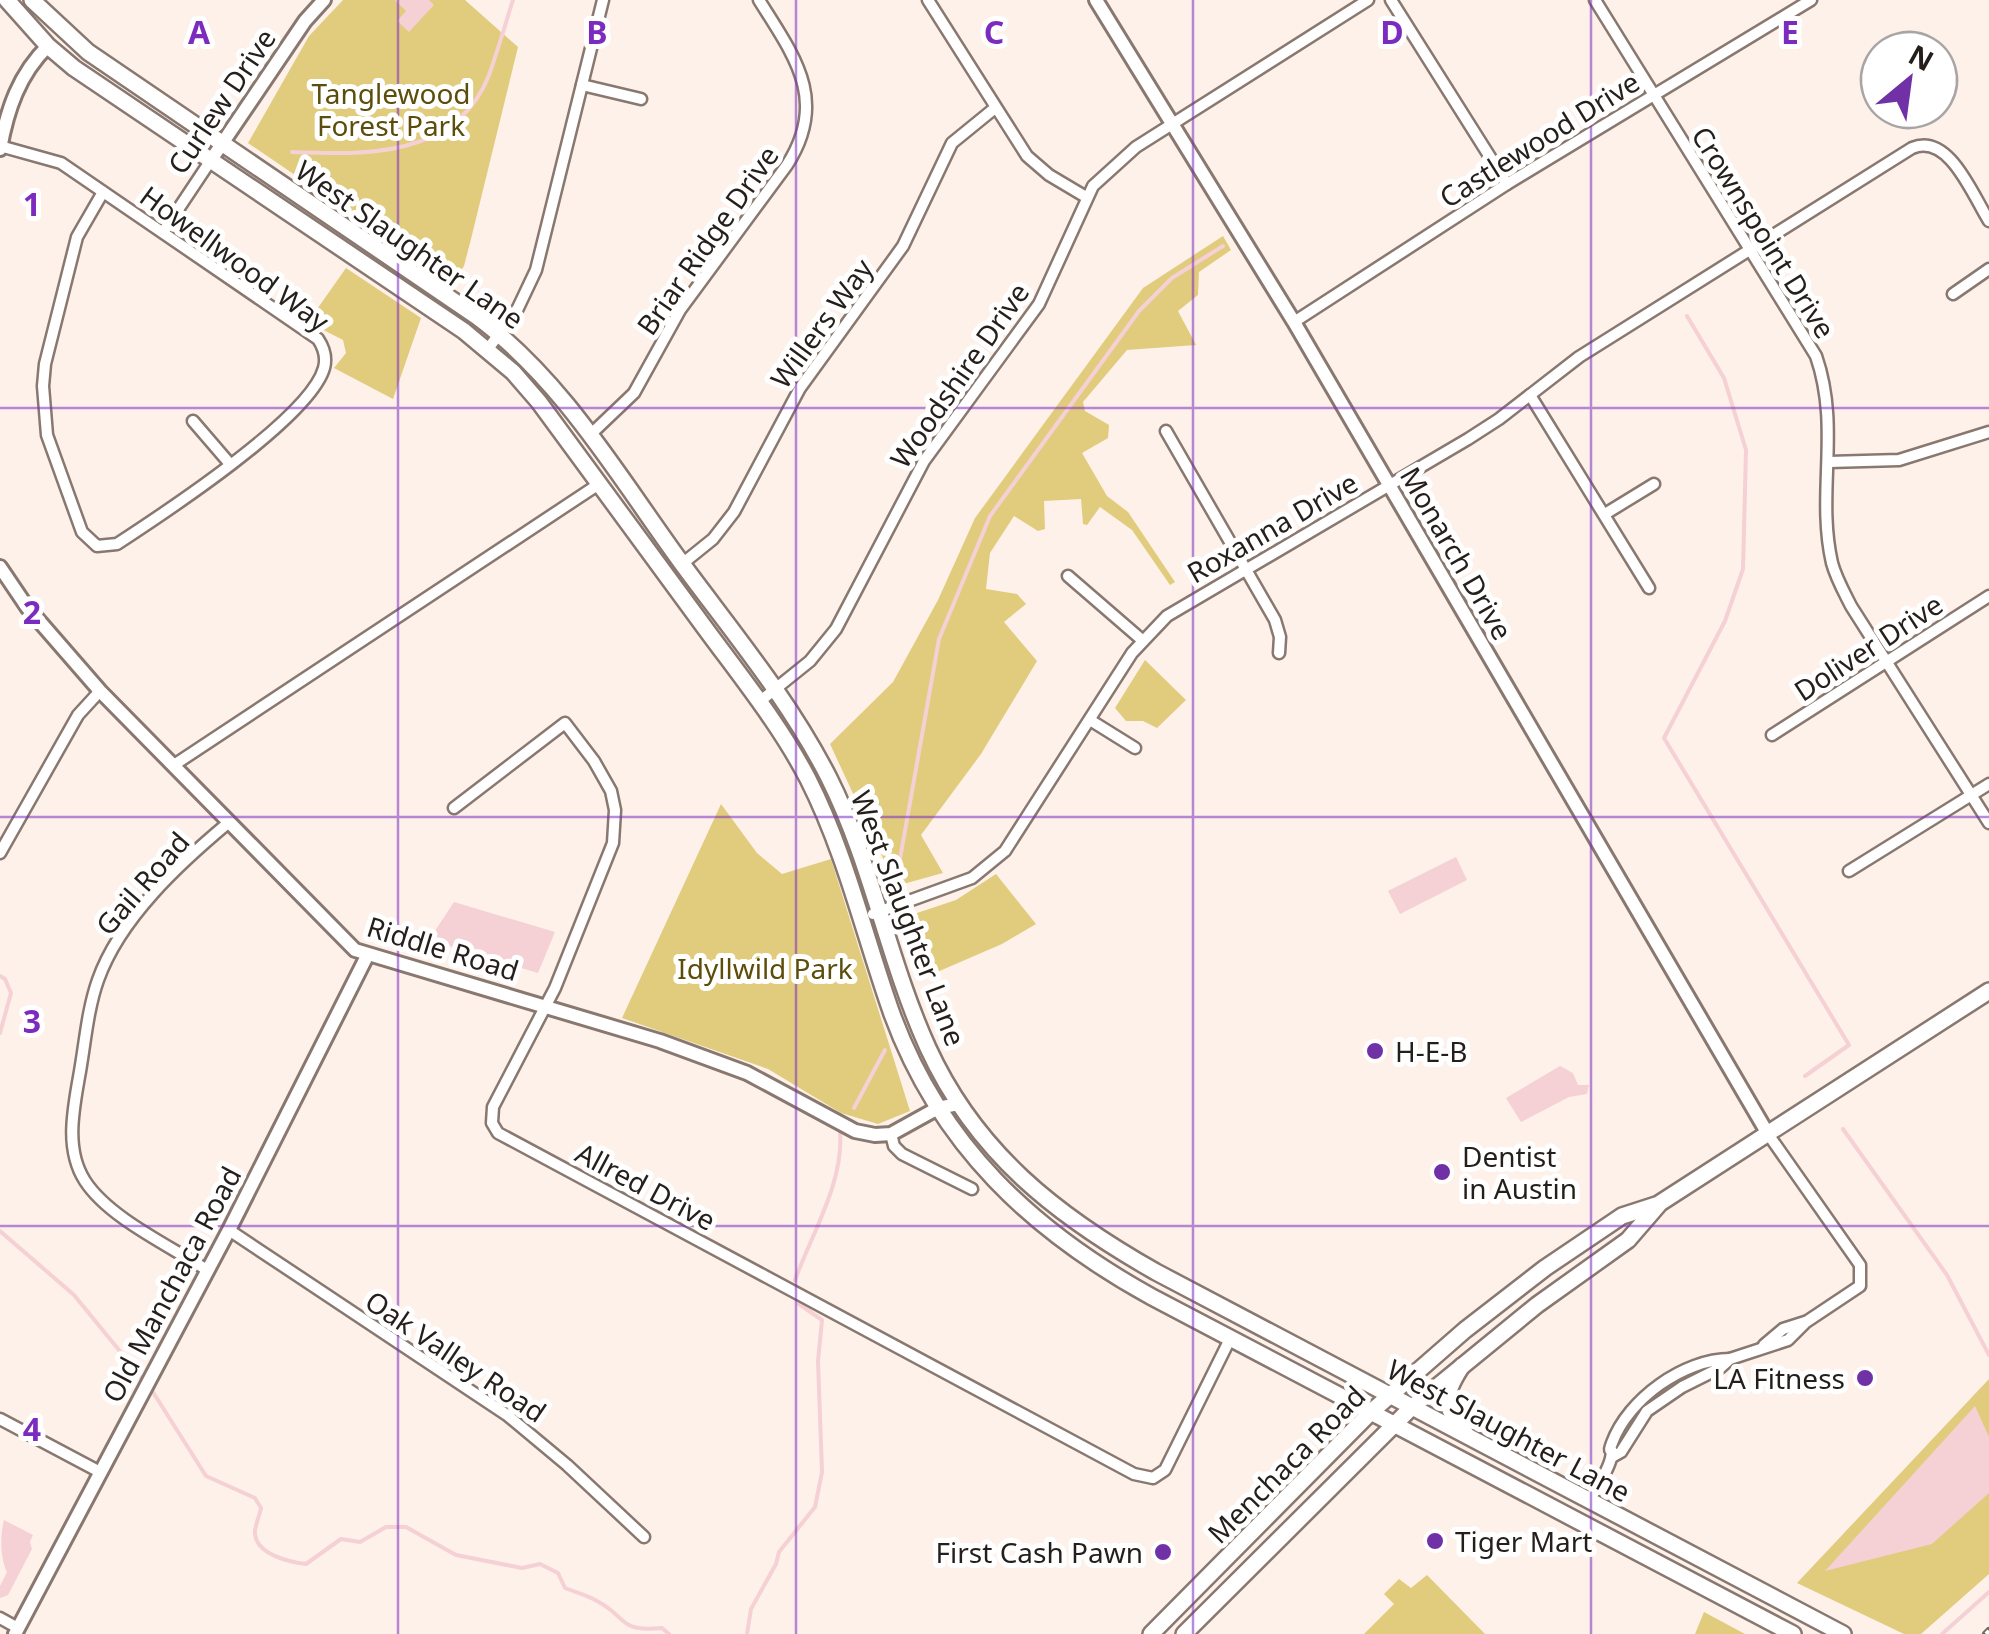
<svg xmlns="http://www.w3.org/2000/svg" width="1989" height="1634" viewBox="0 0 1989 1634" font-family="'Noto Sans',sans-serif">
  <rect width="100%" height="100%" fill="#fdf1ea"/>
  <g fill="#e1cc7d">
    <polygon points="343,0 465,0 518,47 471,239 464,266 453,283 248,143 309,36"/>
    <polygon points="1223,236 1231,250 1199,272 1198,295 1178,311 1196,345 1127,350 1083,402 1085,411 1109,425 1108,438 1082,453 1107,496 1128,512 1175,582 1170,585 1132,530 1100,507 1087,525 1083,524 1081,499 1044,501 1045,529 1038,531 1014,516 990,553 986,589 1017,594 1026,604 1004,622 1037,661 981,754 921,835 943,873 896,886 830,744 893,682 938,600 975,518 1143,288"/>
    <polygon points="346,268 421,318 393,399 334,368 346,353 343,340 308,322"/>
    <polygon points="1145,660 1186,700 1157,728 1143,721 1126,721 1115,708"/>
    <polygon points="721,804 757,853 782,874 831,859 910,1111 878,1124 841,1113 768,1069 622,1018"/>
    <polygon points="996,874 1036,924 1002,944 921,979 899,919 956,900"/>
    <polygon points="1989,1379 1989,1574 1921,1634 1904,1634 1797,1583"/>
    <polygon points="1427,1575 1485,1634 1364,1634 1394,1604 1384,1594 1399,1579 1411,1588"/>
    <polygon points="1704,1612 1745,1634 1695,1634"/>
  </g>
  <g fill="#f5d0d4">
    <polygon points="395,0 429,0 434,5 409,32 397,21 406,11"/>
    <polygon points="1456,857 1467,880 1400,914 1388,891"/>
    <polygon points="454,902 555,932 538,973 429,940"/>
    <polygon points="1560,1066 1573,1073 1578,1085 1589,1085 1587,1094 1569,1097 1521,1122 1506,1098"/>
    <polygon points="1975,1406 1989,1437 1989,1493 1932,1544 1825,1571"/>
    <path d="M4 1520 33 1535 30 1542 32 1549 8 1595 0 1598V1586L7 1572C0 1558 0 1535 4 1520Z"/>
  </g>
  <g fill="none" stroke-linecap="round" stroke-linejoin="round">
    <g stroke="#f5d0d4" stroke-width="4">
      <path d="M292 152C365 155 457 158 489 75 498 50 505 25 513 0"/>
      <polyline points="1687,316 1724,378 1746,450 1743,569 1725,621 1664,738 1849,1045 1805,1076"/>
      <polyline points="897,876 939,639 990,516 1139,311 1172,278 1223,246"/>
      <polyline points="0,976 5,979 11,993 0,1033"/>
      <polyline points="854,1108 885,1050"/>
      <polyline points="1843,1129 1947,1275 1989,1355"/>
      <polyline points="0,1231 74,1295 141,1377"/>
      <path d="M795 1280C812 1233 844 1182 840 1132"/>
      <path d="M151 1389 206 1476 255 1498 261 1508C260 1515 254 1527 255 1534 257 1555 290 1562 306 1564L341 1539 360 1542 386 1527H406L456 1555 522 1568 540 1564 558 1573 565 1588C575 1592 587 1595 597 1601 629 1618 617 1632 662 1628L669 1634"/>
      <polyline points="747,1634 751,1609 776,1564 779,1552 815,1507 822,1472 818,1361 822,1320 799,1304"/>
      <polyline points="1942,1634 1989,1592"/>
    </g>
    <defs>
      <g id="minor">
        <polyline points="928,0 1027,156 1049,175 1086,197"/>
        <polyline points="1391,0 1507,184"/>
        <path d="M1595 0 1816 356C1841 428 1816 493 1832 563 1836 578 1844 592 1851 606L1989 823"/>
        <polyline points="582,85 641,99"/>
        <path d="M0 146 61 163 318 339C324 348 327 357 324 368 310 418 163 514 117 544L97 546 82 532 47 435 43 386 45 364 77 237 103 192"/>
        <polyline points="163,232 211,160"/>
        <polyline points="1953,294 1989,269"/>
        <polyline points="1294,322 1507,184 1811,0"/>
        <polyline points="488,349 518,308 536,270 603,0"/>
        <polyline points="1530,395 1649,588"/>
        <polyline points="193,421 230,464"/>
        <polyline points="1166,431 1275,620 1280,637 1279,653"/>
        <path d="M590 435 634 393 680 310 787 165C829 100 794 56 759 0"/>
        <polyline points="1829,462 1899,460 1989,432"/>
        <polyline points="1605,514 1654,484"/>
        <polyline points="682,564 713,539 734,512 800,388 903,246 952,143 995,108"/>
        <polyline points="1068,576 1142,640"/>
        <polyline points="759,702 810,661 836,629 924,461 1039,304 1093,186 1136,147 1368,0"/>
        <polyline points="1090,720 1135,748"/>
        <polyline points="1772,735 1989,596"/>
        <polyline points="174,765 599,484"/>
        <polyline points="454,808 565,723 594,761 611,791 615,810 613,843 555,988 493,1107 492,1123 498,1133 1134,1474 1153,1478 1165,1470 1230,1339"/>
        <polyline points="0,853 78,715 100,691"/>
        <polyline points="1849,871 1989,784"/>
        <path d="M873 914 972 878 1005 851 1132 653 1167 616 1468 439 1499 419 1579 357 1912 148C1949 132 1973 196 1989 221"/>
        <polyline points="891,1134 894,1146 902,1154 972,1189"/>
        <polyline points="229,1230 507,1415 567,1465 644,1537"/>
        <path d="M207 1270C170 1246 109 1218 85 1181 65 1150 73 1111 79 1077 85 1045 87 1011 98 980 120 918 179 864 228 823"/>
        <polyline points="1764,1345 1783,1329 1805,1322"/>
        <polyline points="0,1419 100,1472"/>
        <polyline points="1612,1457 1621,1452 1647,1411 1682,1387 1720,1368 1730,1359 1788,1340 1806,1322 1860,1286 1860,1265 1768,1134"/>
        <path d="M1589 1501C1596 1488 1608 1472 1611 1458 1614 1443 1607 1457 1612 1443 1628 1399 1684 1359 1730 1359"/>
        <polyline points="0,1618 18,1628"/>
      </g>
      <g id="tertiary">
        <polyline points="1096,0 1294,322 1768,1134"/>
        <path d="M0 149C7 110 19 74 48 46"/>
        <polyline points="211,160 305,21 324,0"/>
        <polyline points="0,567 27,607 100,691 355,950 660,1041 747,1073 855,1131 875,1135 891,1134 938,1108 958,1104"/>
        <polyline points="15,1634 229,1230 367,956"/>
      </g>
      <g id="secondary">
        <polyline points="1151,1634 1371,1412 1465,1330 1545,1268 1622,1216 1656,1205"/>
        <polyline points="1184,1634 1411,1408 1537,1305 1628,1240 1660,1203 1989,991"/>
      </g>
      <g id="primary">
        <path d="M7 0 48 46 74 68 464 331 513 372 539 402C594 478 650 553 705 628 741 677 780 725 808 779 846 854 864 935 892 1014 940 1145 1032 1231 1152 1297L1793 1634"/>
        <path d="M32 0 88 52 476 316C564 381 620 479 683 565 734 634 790 701 829 778 872 864 888 960 928 1048 976 1153 1057 1216 1156 1272L1843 1634"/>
        <path d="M1462 1366C1443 1395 1442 1405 1465 1432"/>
      </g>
    </defs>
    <use href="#minor" stroke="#89786f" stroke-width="15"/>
    <use href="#tertiary" stroke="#89786f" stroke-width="18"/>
    <use href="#secondary" stroke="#89786f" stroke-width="20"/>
    <use href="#primary" stroke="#89786f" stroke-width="20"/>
    <use href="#minor" stroke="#fff" stroke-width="10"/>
    <use href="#tertiary" stroke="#fff" stroke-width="12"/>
    <use href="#secondary" stroke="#fff" stroke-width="15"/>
    <use href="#primary" stroke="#fff" stroke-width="15"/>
    <defs>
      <polyline id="rail" points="1986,1634 1989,1631"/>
    </defs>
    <use href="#rail" stroke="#706863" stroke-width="8"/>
    <use href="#rail" stroke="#fff" stroke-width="4" stroke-dasharray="11" stroke-linecap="butt"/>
  </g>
  <path fill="none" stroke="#7b2cbf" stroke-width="2.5" stroke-opacity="0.55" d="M398 0V1634M796 0V1634M1193 0V1634M1591 0V1634M0 408H1989M0 817H1989M0 1226H1989"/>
  <g fill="#7131a6" stroke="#fff" stroke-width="4">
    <circle cx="1375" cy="1051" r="10"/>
    <circle cx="1442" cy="1172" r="10"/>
    <circle cx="1865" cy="1378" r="10"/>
    <circle cx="1435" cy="1541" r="10"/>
    <circle cx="1163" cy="1552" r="10"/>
  </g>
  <g text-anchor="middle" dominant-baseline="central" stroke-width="10" stroke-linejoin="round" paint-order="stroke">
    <g font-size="28" fill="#5d4d0b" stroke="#fff">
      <text x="391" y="93">Tanglewood<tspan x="391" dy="32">Forest Park</tspan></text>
      <text x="765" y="968">Idyllwild Park</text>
    </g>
    <g font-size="28" fill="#251f1b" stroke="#fff">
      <text transform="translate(221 101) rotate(-56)">Curlew Drive</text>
      <text transform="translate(1539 139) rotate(-32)">Castlewood Drive</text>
      <text transform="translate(1764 232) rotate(58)">Crownspoint Drive</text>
      <text transform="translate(707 240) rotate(-55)">Briar Ridge Drive</text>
      <text transform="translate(410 244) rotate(35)">West Slaughter Lane</text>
      <text transform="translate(235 258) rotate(36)">Howellwood Way</text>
      <text transform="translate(821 323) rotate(-54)">Willers Way</text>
      <text transform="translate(959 375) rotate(-55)">Woodshire Drive</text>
      <text transform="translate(1272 527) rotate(-30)">Roxanna Drive</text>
      <text transform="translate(1457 553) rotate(60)">Monarch Drive</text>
      <text transform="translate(1868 647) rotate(-33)">Doliver Drive</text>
      <text transform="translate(142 883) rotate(-49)">Gail Road</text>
      <text transform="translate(909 918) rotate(69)">West Slaughter Lane</text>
      <text transform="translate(443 948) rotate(17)">Riddle Road</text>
      <text transform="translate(646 1186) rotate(28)">Allred Drive</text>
      <text transform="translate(171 1284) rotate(-62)">Old Manchaca Road</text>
      <text transform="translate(456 1356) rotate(34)">Oak Valley Road</text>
      <text transform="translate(1509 1430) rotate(28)">West Slaughter Lane</text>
      <text transform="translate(1286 1464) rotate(-45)">Menchaca Road</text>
    </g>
    <g font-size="28" fill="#251f1b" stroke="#fff" text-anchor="start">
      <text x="1395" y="1051">H-E-B</text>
      <text x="1462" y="1156">Dentist<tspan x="1462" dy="32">in Austin</tspan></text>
      <text x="1845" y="1378" text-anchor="end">LA Fitness</text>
      <text x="1455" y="1541">Tiger Mart</text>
      <text x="1143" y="1552" text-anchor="end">First Cash Pawn</text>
    </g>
  </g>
  <g font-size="32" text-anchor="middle" font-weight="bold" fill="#7b2cbf" stroke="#fff" stroke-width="10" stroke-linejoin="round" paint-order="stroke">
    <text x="199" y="44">A</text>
    <text x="597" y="44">B</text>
    <text x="994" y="44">C</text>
    <text x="1392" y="44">D</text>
    <text x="1790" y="44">E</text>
    <text x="32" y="216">1</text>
    <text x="32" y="624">2</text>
    <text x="32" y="1033">3</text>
    <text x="32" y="1441">4</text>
  </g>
  <g transform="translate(1909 80) rotate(29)"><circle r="48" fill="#ffffff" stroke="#a8a5a4" stroke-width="2.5"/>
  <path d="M0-8L18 38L0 25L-18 38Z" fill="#7131a6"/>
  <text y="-15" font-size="28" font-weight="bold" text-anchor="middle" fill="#251f1b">N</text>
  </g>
</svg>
